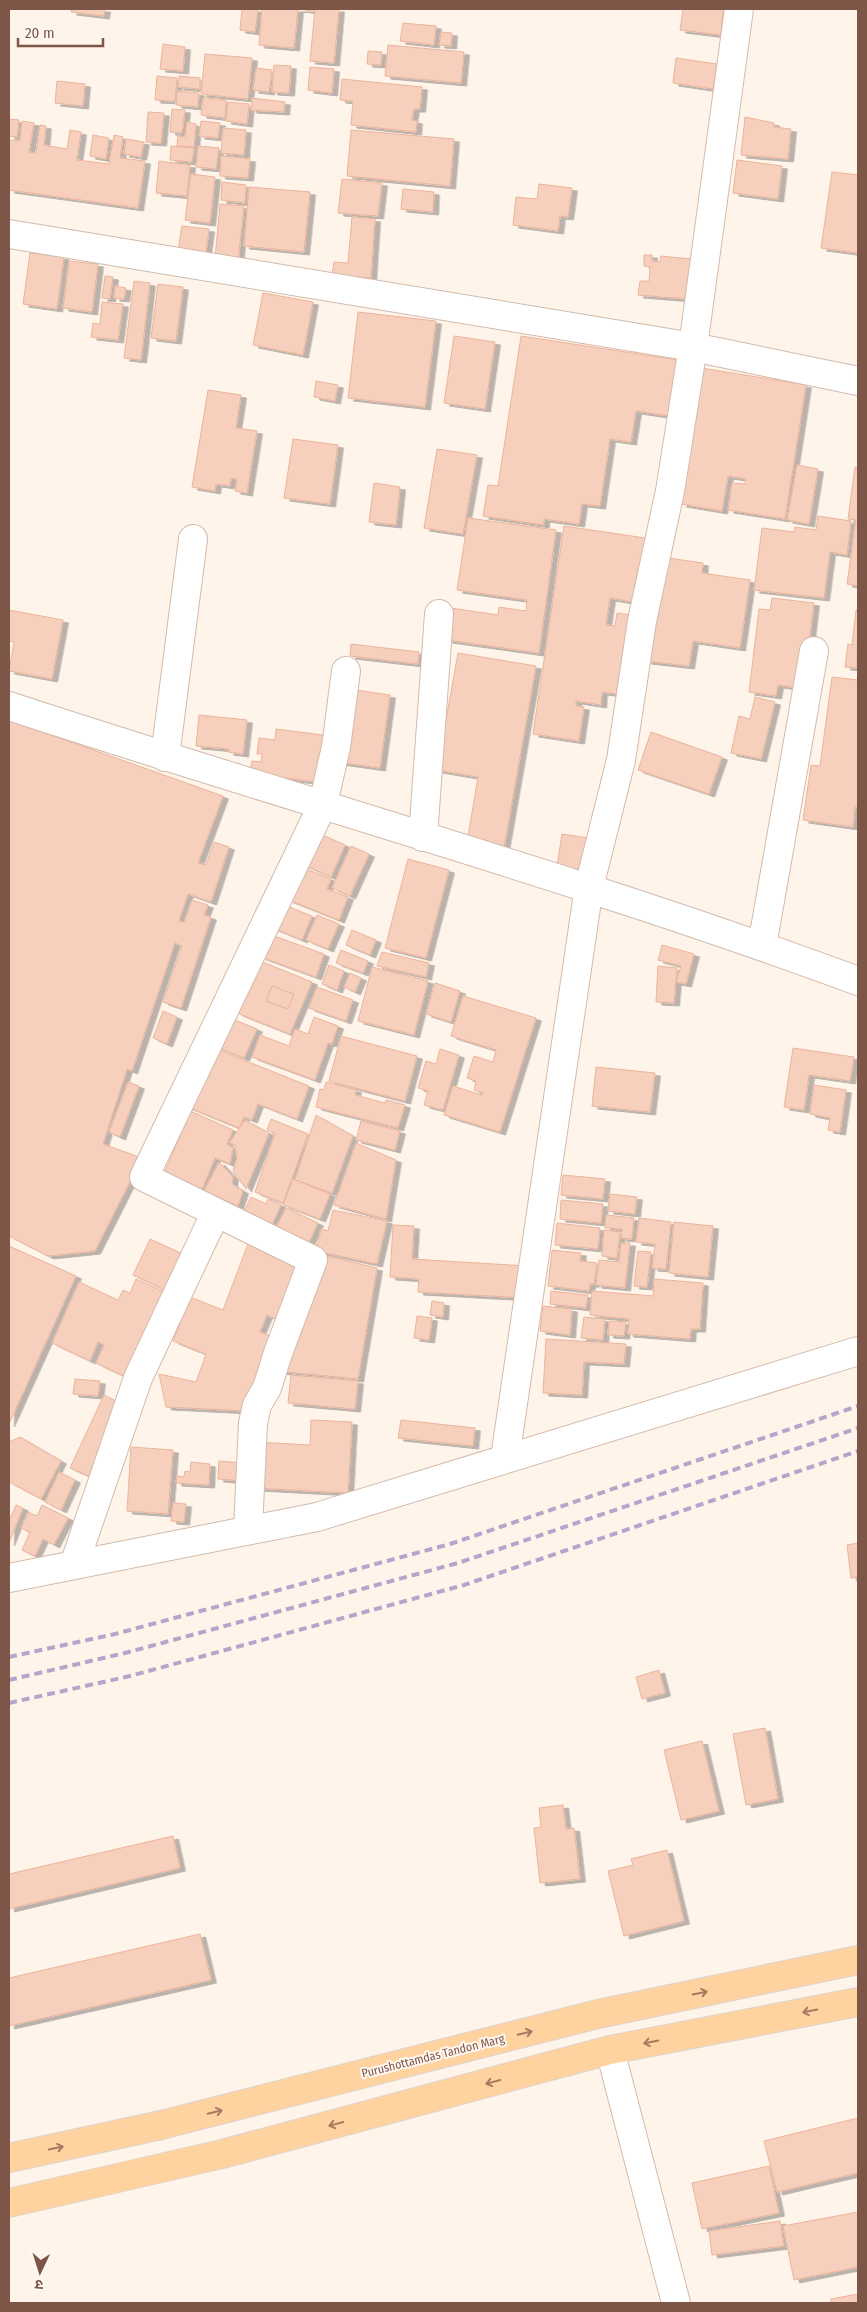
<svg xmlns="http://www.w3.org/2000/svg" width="867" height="2312" viewBox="0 0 867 2312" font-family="'Fira Sans Condensed','Noto Sans Devanagari',sans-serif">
  <defs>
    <filter id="shadow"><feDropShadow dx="5.5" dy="3" stdDeviation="0" flood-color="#0004"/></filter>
  </defs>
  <rect width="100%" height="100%" fill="#fff4e9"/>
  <g fill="#f7cfbd" stroke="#ecb39b" filter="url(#shadow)">
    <polygon points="72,9 105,9 104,16 71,12"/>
    <polygon points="242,9 258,9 255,32 240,30"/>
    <polygon points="262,9 314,9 314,11 298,9 294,48 259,45"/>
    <polygon points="315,9 339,9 334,63 310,61"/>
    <polygon points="683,9 723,9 721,35 680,30"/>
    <polygon points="403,23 436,26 434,45 400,41"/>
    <polygon points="441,32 452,33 451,46 439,45"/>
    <polygon points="163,44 185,47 183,71 160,69"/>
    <polygon points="388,45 464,52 461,83 385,76"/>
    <polygon points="368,51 382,52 381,65 367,64"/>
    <polygon points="205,54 252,58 248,99 201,94"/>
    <polygon points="676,58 717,64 713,89 673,83"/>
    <polygon points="274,65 291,66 289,93 272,92"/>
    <polygon points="310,67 334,69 332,93 308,90"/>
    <polygon points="256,68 272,70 269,92 253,90"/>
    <polygon points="157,76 177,78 175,101 155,100"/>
    <polygon points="179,76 200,78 200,89 178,87"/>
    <polygon points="342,79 422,87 420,109 414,109 412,120 417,121 416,132 351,125 353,101 340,100"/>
    <polygon points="57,81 85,84 83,106 55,103"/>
    <polygon points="177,91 199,93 198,107 176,105"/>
    <polygon points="203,98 226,100 225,118 201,115"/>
    <polygon points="252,98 285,102 284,112 251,110"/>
    <polygon points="228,102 249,104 247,124 226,121"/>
    <polygon points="172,109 185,110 182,133 170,132"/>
    <polygon points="148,112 164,113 161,143 146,142"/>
    <polygon points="745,117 774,123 774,127 791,129 788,159 741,155"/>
    <polygon points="9,119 19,120 17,137 9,136"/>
    <polygon points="22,121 34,123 29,152 36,153 40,125 46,126 44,145 67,149 70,130 81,132 77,160 109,164 114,135 123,137 120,158 145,161 138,208 9,190 9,140 20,141"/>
    <polygon points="201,121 220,123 218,138 199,136"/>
    <polygon points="187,122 196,124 194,147 177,146 178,136 185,137"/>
    <polygon points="223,128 246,130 244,155 221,153"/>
    <polygon points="351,130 454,139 450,186 347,176"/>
    <polygon points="93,135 109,138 106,159 90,156"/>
    <polygon points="126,139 144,142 141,157 124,154"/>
    <polygon points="171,146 194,148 192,162 170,160"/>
    <polygon points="198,146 219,148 216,169 196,167"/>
    <polygon points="221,156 250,159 248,178 220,176"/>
    <polygon points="737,160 782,166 778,199 733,193"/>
    <polygon points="159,161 190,165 187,196 156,193"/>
    <polygon points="832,172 858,175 858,253 821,248"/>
    <polygon points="191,174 215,177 210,223 185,220"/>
    <polygon points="342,179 382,183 378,216 338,213"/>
    <polygon points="222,182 246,185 245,203 221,200"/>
    <polygon points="539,184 572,188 568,217 560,216 558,231 513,225 516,197 537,199"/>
    <polygon points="249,187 310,192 304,252 244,246"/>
    <polygon points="403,189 434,192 433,212 401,209"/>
    <polygon points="220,204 244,206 238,262 215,259"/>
    <polygon points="352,217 375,219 371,278 332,275 334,262 348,263"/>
    <polygon points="182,226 209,229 205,259 177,256"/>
    <polygon points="30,253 64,257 57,309 23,304"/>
    <polygon points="644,255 652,255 652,261 660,262 661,256 691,259 687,299 638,295 640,281 649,281 650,267 644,266"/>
    <polygon points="69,261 98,264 92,312 63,308"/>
    <polygon points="105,276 113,277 110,299 102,298"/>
    <polygon points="134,281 150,283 141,360 124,358"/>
    <polygon points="158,284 183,287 176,341 151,338"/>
    <polygon points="115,286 126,288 124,299 114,298"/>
    <polygon points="263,293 313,302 303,355 253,345"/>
    <polygon points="102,302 123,304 118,340 91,337 93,323 100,324"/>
    <polygon points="358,312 436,321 425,407 348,398"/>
    <polygon points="454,336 495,342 485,409 444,403"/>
    <polygon points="521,336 678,360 669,416 636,411 631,442 610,439 600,506 582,504 579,524 544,519 544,525 483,516 488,485 498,486"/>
    <polygon points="702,368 806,385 785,519 728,510 732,483 745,484 746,479 728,476 722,511 681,504"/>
    <polygon points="316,381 338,385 335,401 314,397"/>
    <polygon points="208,390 241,395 236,428 257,431 247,493 235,491 237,479 231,478 230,486 216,484 215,491 192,487"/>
    <polygon points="293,439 338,445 330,504 284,498"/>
    <polygon points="437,449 477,455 463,534 424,528"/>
    <polygon points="797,465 818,469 809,524 787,520"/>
    <polygon points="855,467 858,468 858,586 847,584 856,520 848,519"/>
    <polygon points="374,483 400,487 396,525 369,522"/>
    <polygon points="818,516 851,521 847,555 830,552 824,598 754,590 762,528 794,532 795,527 816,530"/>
    <polygon points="468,518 556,530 539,653 447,640 451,608 498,615 499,607 526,611 527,600 457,590"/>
    <polygon points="564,526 652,539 647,569 638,568 633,602 610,598 606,625 615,626 617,613 636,616 625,695 602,692 601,705 576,701 576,706 584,707 579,741 533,734"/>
    <polygon points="661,557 703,563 702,573 750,580 740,648 693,641 689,666 646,661"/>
    <polygon points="772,598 814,603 805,676 798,688 778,685 776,696 749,692 759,609 770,610"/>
    <polygon points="9,610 63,620 52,679 9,671 14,642 9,641"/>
    <polygon points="856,610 858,610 857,668 845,667 848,644 852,645"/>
    <polygon points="351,644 419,652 418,664 350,656"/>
    <polygon points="458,653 536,666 504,848 467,842 478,777 437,770"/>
    <polygon points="832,677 858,680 858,807 855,807 853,827 803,820 811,765 820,766"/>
    <polygon points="349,689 390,695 380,768 338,762"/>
    <polygon points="755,697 775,702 761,759 731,753 739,716 750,719"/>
    <polygon points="199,715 247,720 243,754 228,752 229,749 196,746"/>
    <polygon points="9,720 223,796 198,863 206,865 214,842 229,847 211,902 188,894 179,921 184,922 192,900 208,905 204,915 211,917 181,1008 163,1002 182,946 175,943 132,1071 127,1069 103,1144 142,1158 95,1251 48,1256 9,1236"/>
    <polygon points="276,729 323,735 317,782 245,773 245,768 251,768 252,761 261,762 262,754 257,754 259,738 275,740"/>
    <polygon points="651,732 722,757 709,794 638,770"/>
    <polygon points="316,832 345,845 331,877 302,864"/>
    <polygon points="562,834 589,838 584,870 557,866"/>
    <polygon points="351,846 369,854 350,896 332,888"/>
    <polygon points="408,859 449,870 426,958 385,948"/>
    <polygon points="299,866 331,879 327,889 348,897 339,920 286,899"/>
    <polygon points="282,904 312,916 302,940 273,928"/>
    <polygon points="317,915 339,924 328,949 306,940"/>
    <polygon points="352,930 376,940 370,955 346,945"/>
    <polygon points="269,934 324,954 316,977 261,957"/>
    <polygon points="662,945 694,954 686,984 676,982 681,966 658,960"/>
    <polygon points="341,950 368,961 363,973 336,963"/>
    <polygon points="382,952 429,963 426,977 377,966"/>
    <polygon points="258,960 312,982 290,1034 237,1013"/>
    <polygon points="329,965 344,971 337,990 322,984"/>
    <polygon points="658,966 677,968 674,1003 656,1002"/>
    <polygon points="372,967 428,981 414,1035 358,1021"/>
    <polygon points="350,973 361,978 355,992 344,987"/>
    <polygon points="435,983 460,991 451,1022 426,1014"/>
    <polygon points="272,986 294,994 288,1009 266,1001"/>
    <polygon points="317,987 353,1000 346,1021 309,1008"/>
    <polygon points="463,996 536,1018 500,1132 444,1115 453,1086 482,1095 483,1093 474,1090 476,1081 467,1078 474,1056 493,1062 496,1050 451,1036"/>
    <polygon points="163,1011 177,1017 167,1044 153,1038"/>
    <polygon points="225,1016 257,1029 244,1058 212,1045"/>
    <polygon points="314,1017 338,1026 332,1044 328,1043 315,1080 252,1057 260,1035 289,1046 295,1029 308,1034"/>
    <polygon points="341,1036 417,1056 405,1101 329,1081"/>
    <polygon points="206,1045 309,1086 297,1119 258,1104 252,1120 244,1117 239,1128 183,1105"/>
    <polygon points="793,1048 854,1057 850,1081 809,1075 804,1110 784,1107"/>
    <polygon points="440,1049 459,1055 443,1110 424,1105 428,1091 418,1088 426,1061 436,1064"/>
    <polygon points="596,1067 655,1073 650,1112 592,1106"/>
    <polygon points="128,1082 139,1086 120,1137 109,1132"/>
    <polygon points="326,1082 356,1090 355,1095 385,1103 386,1100 405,1105 398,1128 316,1107 320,1089 324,1090"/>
    <polygon points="814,1085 846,1090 840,1132 828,1130 830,1118 810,1114"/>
    <polygon points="188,1110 233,1130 227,1144 233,1148 230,1164 215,1158 201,1192 163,1176 182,1131 179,1130"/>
    <polygon points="316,1115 353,1136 332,1193 295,1180"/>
    <polygon points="271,1119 308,1134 283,1203 255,1192 275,1133 267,1130"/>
    <polygon points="245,1120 269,1133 246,1189 233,1171 237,1158 235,1145 229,1143"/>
    <polygon points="361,1121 400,1131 395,1150 356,1140"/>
    <polygon points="356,1143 396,1160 386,1219 334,1205"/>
    <polygon points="219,1162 233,1177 232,1184 243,1191 238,1206 204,1191"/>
    <polygon points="563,1175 605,1179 603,1199 561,1195"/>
    <polygon points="293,1179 330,1194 320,1219 283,1205"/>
    <polygon points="610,1194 637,1197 635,1214 608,1211"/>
    <polygon points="251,1197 266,1204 268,1199 281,1205 271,1227 243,1214"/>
    <polygon points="561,1200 603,1204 601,1223 560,1219"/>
    <polygon points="286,1208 318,1223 308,1245 275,1229"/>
    <polygon points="333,1210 387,1221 377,1264 316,1251 321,1229 328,1231"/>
    <polygon points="606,1215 634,1218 632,1239 621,1238 622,1229 605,1228"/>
    <polygon points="639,1218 671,1222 666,1269 652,1268 655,1244 636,1242"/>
    <polygon points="674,1222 713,1226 708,1277 669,1273"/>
    <polygon points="557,1223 600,1228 598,1249 555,1245"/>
    <polygon points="393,1225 414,1226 412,1259 527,1266 525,1298 418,1292 419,1279 390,1277"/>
    <polygon points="604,1230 620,1232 617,1258 602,1256"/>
    <polygon points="150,1239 183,1254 165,1290 133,1275"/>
    <polygon points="621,1243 630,1243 625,1288 596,1285 599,1260 619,1262"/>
    <polygon points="248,1244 298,1262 276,1319 267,1315 260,1332 270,1336 246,1411 166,1407 159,1374 196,1382 206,1354 173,1341 190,1297 223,1310"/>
    <polygon points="9,1246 76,1276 9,1424"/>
    <polygon points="552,1250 581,1253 580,1261 597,1263 594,1284 590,1284 589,1291 548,1286"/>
    <polygon points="638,1251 651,1252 647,1287 634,1286"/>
    <polygon points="322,1255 377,1268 358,1379 277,1371"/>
    <polygon points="136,1279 171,1295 134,1381 96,1363 104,1345 98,1342 90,1361 52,1343 79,1282 118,1300 123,1290 130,1293"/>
    <polygon points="654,1279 703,1283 700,1329 691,1329 690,1339 628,1334 629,1319 590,1315 592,1291 653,1296"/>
    <polygon points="551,1291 588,1295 586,1308 550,1304"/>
    <polygon points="432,1301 444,1303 443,1317 430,1315"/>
    <polygon points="543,1306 572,1309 570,1335 540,1331"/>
    <polygon points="417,1316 432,1318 429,1340 414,1338"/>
    <polygon points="584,1317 605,1319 603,1340 581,1338"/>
    <polygon points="609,1321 626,1322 624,1336 608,1335"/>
    <polygon points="546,1339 626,1344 624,1364 584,1362 582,1395 543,1393"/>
    <polygon points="291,1375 358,1381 355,1409 288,1403"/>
    <polygon points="75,1379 100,1381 98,1396 73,1394"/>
    <polygon points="104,1395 122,1404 89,1476 70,1468"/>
    <polygon points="311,1420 352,1422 348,1493 254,1488 256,1442 310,1445"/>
    <polygon points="401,1420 475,1428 473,1446 398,1438"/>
    <polygon points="20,1437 61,1461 41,1499 9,1482 9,1442"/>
    <polygon points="131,1447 173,1450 168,1514 127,1511"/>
    <polygon points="219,1461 244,1463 243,1481 218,1479"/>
    <polygon points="191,1462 210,1464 209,1485 176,1483 177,1476 184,1477 185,1471 190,1472"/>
    <polygon points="59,1472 75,1480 61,1510 45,1502"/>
    <polygon points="173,1503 186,1504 184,1522 171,1521"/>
    <polygon points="16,1505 23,1508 9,1543 9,1521"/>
    <polygon points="42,1505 68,1518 54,1545 43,1539 35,1556 22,1550 30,1532 21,1528 28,1512 37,1516"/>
    <polygon points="858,1543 858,1577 851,1578 847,1545"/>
    <polygon points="659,1670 665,1693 642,1699 636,1677"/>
    <polygon points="765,1728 778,1799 746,1805 733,1734"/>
    <polygon points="702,1741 719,1811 681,1820 664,1750"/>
    <polygon points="563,1805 566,1829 574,1828 580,1879 540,1883 534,1828 541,1827 539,1808"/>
    <polygon points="173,1836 180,1868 9,1909 9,1874"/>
    <polygon points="667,1850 684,1921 624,1936 608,1871 633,1865 631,1859"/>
    <polygon points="200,1934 211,1980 9,2026 9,1978"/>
    <polygon points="858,2118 858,2173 777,2192 764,2141"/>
    <polygon points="769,2166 779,2213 702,2229 692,2183"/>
    <polygon points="858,2212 858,2267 794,2280 783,2226"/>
    <polygon points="780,2221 784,2246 712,2255 709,2231"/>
    <polygon points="858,2294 858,2303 831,2303 831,2299"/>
  </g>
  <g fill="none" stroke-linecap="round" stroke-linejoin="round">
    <defs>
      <g id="minor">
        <polyline points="9,234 693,347 858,381"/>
        <path d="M9 706C292 799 579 878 858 981"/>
        <polyline points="165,757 193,539"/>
        <polyline points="423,837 439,614"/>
        <polyline points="762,946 814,651"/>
        <polyline points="505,1458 589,887 621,760 642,621 670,491 693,347 739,9"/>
        <polyline points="248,1530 253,1423 257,1405 267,1388 278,1353 313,1260 144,1177 323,804 336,747 346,671"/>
        <polyline points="74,1565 138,1378 215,1214"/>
        <polyline points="9,1578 317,1517 858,1351"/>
        <polyline points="610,2050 676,2303"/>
      </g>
      <g id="primary">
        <polyline points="9,2158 161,2125 598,2014 858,1960"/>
        <polyline points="9,2203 222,2154 610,2050 858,2002"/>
      </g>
    </defs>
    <use href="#minor" stroke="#d3baac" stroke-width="30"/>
    <use href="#primary" stroke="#ddd3cf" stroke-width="30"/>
    <use href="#minor" stroke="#fff" stroke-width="28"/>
    <use href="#primary" stroke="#ffd39f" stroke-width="28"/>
    <g stroke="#b6a4cb" stroke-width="4" stroke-dasharray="8 5" stroke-linecap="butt">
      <polyline points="9,1657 115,1634 450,1544 858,1406"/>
      <polyline points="9,1680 125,1653 458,1563 858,1428"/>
      <polyline points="9,1703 130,1676 464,1585 858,1451"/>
    </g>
  </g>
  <defs><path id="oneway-shaft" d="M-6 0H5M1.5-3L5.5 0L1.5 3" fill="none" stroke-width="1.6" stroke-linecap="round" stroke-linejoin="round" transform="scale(1.25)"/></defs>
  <g stroke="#a47c62">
    <use href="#oneway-shaft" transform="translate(700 1993) rotate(-12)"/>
    <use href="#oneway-shaft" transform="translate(810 2011) rotate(169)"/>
    <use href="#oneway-shaft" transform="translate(525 2033) rotate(-14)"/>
    <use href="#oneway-shaft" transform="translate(651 2042) rotate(169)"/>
    <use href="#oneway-shaft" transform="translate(493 2082) rotate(165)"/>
    <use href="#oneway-shaft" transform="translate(215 2112) rotate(-14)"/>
    <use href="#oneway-shaft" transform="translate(336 2124) rotate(165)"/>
    <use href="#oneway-shaft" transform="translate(56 2148) rotate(-12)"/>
  </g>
  <g text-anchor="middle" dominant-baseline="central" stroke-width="4" stroke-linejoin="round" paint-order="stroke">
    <g font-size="12" fill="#7d5648" stroke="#fff8f1">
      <text transform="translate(433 2056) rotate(-14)">Purushottamdas Tandon Marg</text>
    </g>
  </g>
  <rect width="867" height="2312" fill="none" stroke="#7d5648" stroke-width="20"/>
  <g transform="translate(40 2272) rotate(184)" stroke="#fff8f1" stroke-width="4" paint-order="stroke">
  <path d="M0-4L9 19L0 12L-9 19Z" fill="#7d5648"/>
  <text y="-8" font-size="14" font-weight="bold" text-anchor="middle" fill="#7d5648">उ</text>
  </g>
  <path d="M18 38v8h85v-8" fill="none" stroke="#7d5648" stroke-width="2.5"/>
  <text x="25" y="38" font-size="15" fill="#7d5648" stroke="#fff8f1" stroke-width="4" paint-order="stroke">20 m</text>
</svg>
